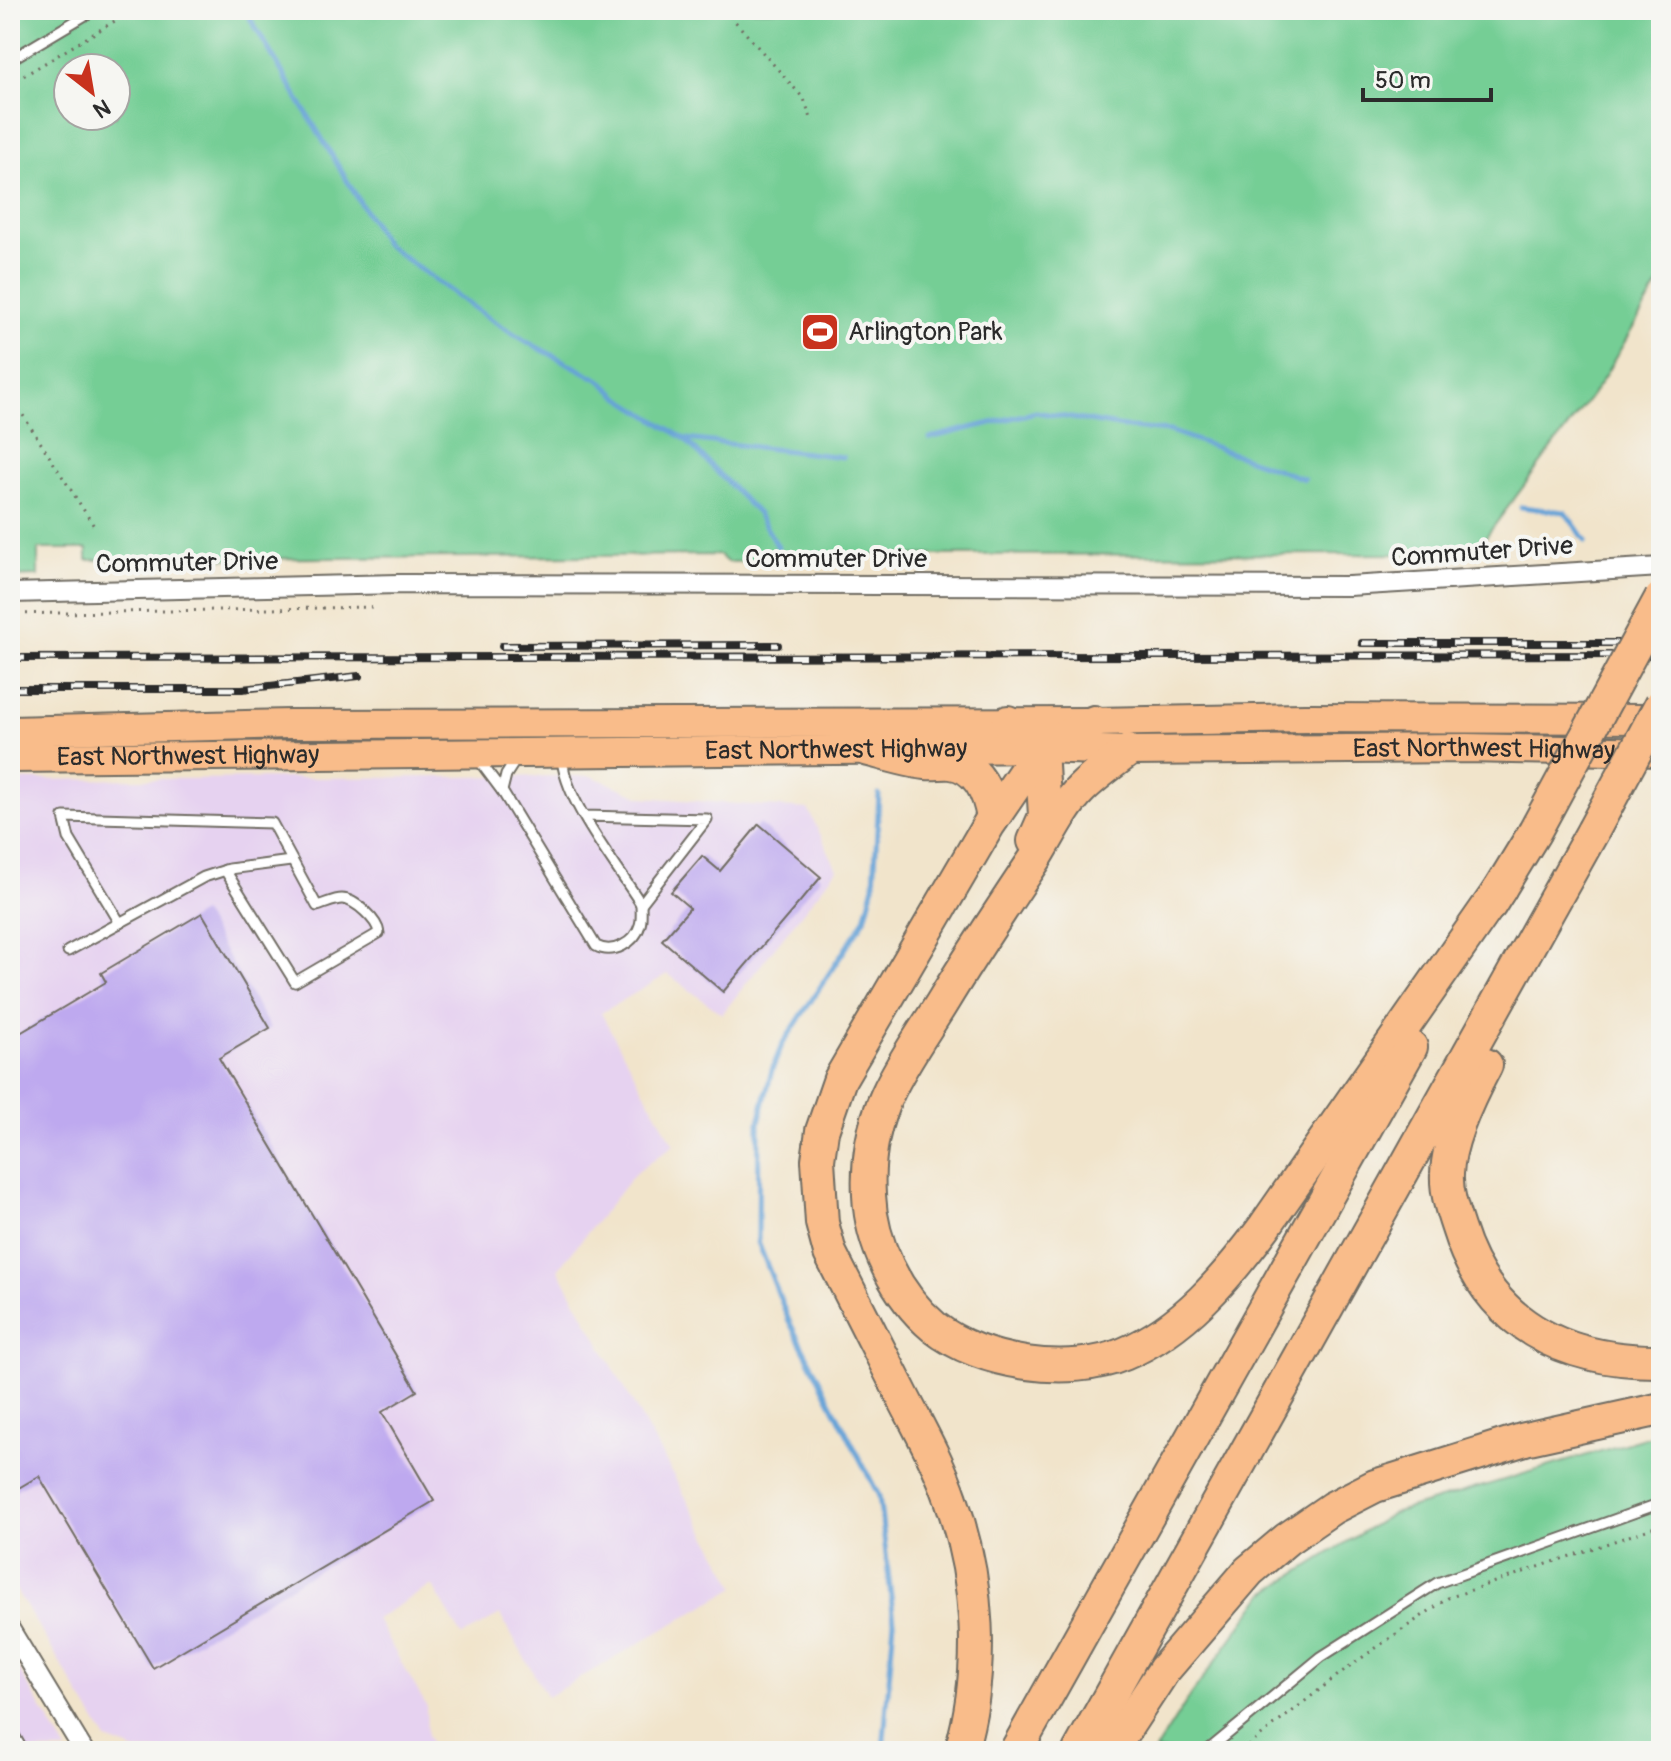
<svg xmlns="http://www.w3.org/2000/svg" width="1671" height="1761" viewBox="0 0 1671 1761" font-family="Pangolin,sans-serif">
  <rect width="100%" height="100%" fill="#f6f6f2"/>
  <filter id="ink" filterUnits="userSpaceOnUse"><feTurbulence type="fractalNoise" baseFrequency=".0125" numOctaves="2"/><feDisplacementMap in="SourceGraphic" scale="16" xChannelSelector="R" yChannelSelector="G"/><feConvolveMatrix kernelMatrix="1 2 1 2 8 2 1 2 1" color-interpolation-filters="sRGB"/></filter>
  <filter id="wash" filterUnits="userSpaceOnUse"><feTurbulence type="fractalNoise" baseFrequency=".006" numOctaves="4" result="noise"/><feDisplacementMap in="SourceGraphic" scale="32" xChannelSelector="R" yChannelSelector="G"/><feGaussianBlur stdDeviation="1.8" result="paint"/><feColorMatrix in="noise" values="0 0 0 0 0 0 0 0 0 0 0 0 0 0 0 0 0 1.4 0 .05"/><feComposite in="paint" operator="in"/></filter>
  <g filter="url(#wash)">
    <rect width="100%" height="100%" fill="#f1e4cb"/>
    <g fill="#e6d2f0">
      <polygon points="591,776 642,797 808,809 837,869 722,1014 668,974 601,1013 674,1145 636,1172 558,1269 736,1587 547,1697 500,1615 462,1636 432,1585 376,1619 426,1705 427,1735 435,1751 136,1751 107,1740 10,1580 10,780"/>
      <polygon points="10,1655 67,1751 10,1751"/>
    </g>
    <g fill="#75ce95" stroke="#507c60" stroke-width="2" fill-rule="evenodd">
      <path d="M10 10H1661V280L1600 384 1473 554 870 555 860 560 727 562 719 555 87 560V549H38V576L10 577ZM68 68H116V116H68Z"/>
      <polygon points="1661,1433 1661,1751 1155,1751 1186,1702 1264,1594 1393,1513"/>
    </g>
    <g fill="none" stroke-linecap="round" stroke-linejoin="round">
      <g stroke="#66a3d7" stroke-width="5">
        <polyline points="245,10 385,244 484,315 529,343 600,380 619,397 685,439 758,514 778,547"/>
        <polyline points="930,438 1036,412 1130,428 1170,431 1304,479"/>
        <polyline points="686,439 843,457"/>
        <polyline points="1521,507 1565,512 1586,541"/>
        <polyline points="879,794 874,885 865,919 782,1045 772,1070 759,1122 758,1242 789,1321 879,1496 894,1621 883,1751"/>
      </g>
    </g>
    <g id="blocks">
      <g fill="#bea9ef">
        <polygon points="759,824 821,877 723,992 662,940 690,908 671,892 702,856 720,871"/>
        <polygon points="202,913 270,1028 219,1058 417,1391 382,1412 434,1501 153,1668 39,1476 10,1493 10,1039 106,982 101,973"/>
      </g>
    </g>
  </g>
  <g filter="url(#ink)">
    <use href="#blocks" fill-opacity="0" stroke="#706c63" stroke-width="2"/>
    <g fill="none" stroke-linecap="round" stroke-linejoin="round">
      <defs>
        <g id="lane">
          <polyline points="10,60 94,10"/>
          <path d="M562 755C562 798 617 866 641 904L707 819 584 816"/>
          <path d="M478 759 502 791 596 946C613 955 635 943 640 925 642 919 641 910 641 904"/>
          <polyline points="502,791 506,775 517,758"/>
          <path d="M120 923 69 838 64 817 272 823 317 906C325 904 334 899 342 899 355 899 378 921 379 933L295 982 225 870"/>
          <polyline points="68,951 204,877 229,869 291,861"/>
          <polyline points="10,1728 23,1751"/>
          <polyline points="1207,1751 1321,1657 1437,1583 1661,1503"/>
        </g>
        <g id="street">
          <polyline points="10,593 399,584 1349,586 1661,567"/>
          <polyline points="10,1629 84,1751"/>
        </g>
        <g id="primary">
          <polyline points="10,731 290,724 1094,722 1305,718 1661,719"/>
          <path id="s1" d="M10 758 1041 748 1128 751 1467 748 1661 752"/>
        </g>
        <g id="highway">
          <polyline points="1008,722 1031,735 1041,748 1045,816 1034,841"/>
          <path d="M866 749C885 754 906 761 926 763 935 764 943 762 951 763 979 766 989 794 993 818"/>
          <path d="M1128 751C1112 763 1095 775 1081 789 1062 808 1049 837 1035 859 1003 907 972 953 943 1001 924 1032 902 1062 887 1095 873 1125 867 1161 869 1195 871 1243 896 1295 934 1327 980 1364 1070 1377 1124 1354 1184 1329 1227 1277 1265 1226L1500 889"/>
          <polyline points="1490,905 1534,833"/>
          <path d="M1486 1065C1470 1095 1448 1139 1447 1174 1446 1192 1452 1210 1458 1228 1488 1325 1564 1362 1661 1361"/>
          <path d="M961 1751C985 1669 979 1580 951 1499 938 1461 917 1425 899 1389 876 1344 853 1298 830 1253L822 1223 818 1160 822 1131 840 1079 989 824 1041 748 1094 722"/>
          <polyline points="1016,1751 1411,1047"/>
          <polyline points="1079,1751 1593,831"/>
          <polyline points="1111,1751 1164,1670 1249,1571 1287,1539 1332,1508 1375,1486 1525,1439 1661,1409"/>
        </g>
      </defs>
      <use href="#lane" stroke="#706c63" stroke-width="13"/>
      <use href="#street" stroke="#706c63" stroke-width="22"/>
      <use href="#primary" stroke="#706c63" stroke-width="32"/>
      <use href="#highway" stroke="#706c63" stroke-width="36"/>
      <g stroke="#706c63" stroke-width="3" stroke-dasharray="2 6" stroke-linecap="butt">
        <polyline points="725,10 804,99 811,118"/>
        <polyline points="10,84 133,10"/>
        <polyline points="10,395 94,526"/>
        <polyline points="10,614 373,607"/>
        <polyline points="1242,1751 1347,1668 1448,1598 1661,1525"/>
      </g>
      <use href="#lane" stroke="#fff" stroke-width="9"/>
      <use href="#street" stroke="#fff" stroke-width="18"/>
      <use href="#primary" stroke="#f9bc8a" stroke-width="28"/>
      <use href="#highway" stroke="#f9bc8a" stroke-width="32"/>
      <defs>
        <g id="rail">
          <polyline points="1362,643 1661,643"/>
          <polyline points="502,646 778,645"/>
          <polyline points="10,658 1661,655"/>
          <polyline points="10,689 242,689 359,676"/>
        </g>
      </defs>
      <use href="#rail" stroke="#2b2b2b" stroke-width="8"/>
      <use href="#rail" stroke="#f6f6f2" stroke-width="5" stroke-dasharray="15" stroke-linecap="butt"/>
      <defs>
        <g id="highway-bridge">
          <polyline points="1593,831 1661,704"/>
          <polyline points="1534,833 1661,598"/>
        </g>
      </defs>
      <use href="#highway-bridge" stroke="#706c63" stroke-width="36" stroke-linecap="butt"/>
      <use href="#highway-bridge" stroke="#f9bc8a" stroke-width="32"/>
    </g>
  </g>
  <defs>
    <symbol id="stadium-square" viewBox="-11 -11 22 22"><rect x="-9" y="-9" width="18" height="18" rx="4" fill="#c8321e" stroke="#f6f6f2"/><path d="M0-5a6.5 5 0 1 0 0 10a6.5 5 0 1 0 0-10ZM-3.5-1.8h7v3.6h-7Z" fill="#fff"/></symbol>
  </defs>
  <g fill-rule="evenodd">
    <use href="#stadium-square" x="798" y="310" width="44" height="44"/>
  </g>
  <g text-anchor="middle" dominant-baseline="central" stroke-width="8" stroke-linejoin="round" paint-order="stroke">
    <g font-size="26" fill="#2b2b2b" stroke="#f6f6f2" text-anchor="start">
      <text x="848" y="332">Arlington Park</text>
    </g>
    <g font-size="26" fill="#2b2b2b" stroke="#f6f6f2">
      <text transform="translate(1482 552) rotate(-4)">Commuter Drive</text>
      <text x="836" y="559">Commuter Drive</text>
      <text transform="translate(187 563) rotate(-1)">Commuter Drive</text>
      <text stroke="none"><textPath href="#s1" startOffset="826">East Northwest Highway</textPath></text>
      <text stroke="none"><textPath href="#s1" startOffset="1474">East Northwest Highway</textPath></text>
      <text stroke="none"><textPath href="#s1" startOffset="178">East Northwest Highway</textPath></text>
    </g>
  </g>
  <rect width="1671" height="1761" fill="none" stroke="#f6f6f2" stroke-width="40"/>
  <g transform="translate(92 92) rotate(149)"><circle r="38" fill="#f6f6f2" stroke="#a5a5a2" stroke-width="2"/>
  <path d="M0-6L14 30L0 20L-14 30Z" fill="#c8321e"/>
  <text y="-12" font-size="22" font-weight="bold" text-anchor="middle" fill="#2b2b2b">N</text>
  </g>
  <path d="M1363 88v12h128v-12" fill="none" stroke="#2b2b2b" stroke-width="4"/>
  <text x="1375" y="88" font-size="24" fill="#2b2b2b" stroke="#f6f6f2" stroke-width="6" paint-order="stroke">50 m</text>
</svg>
